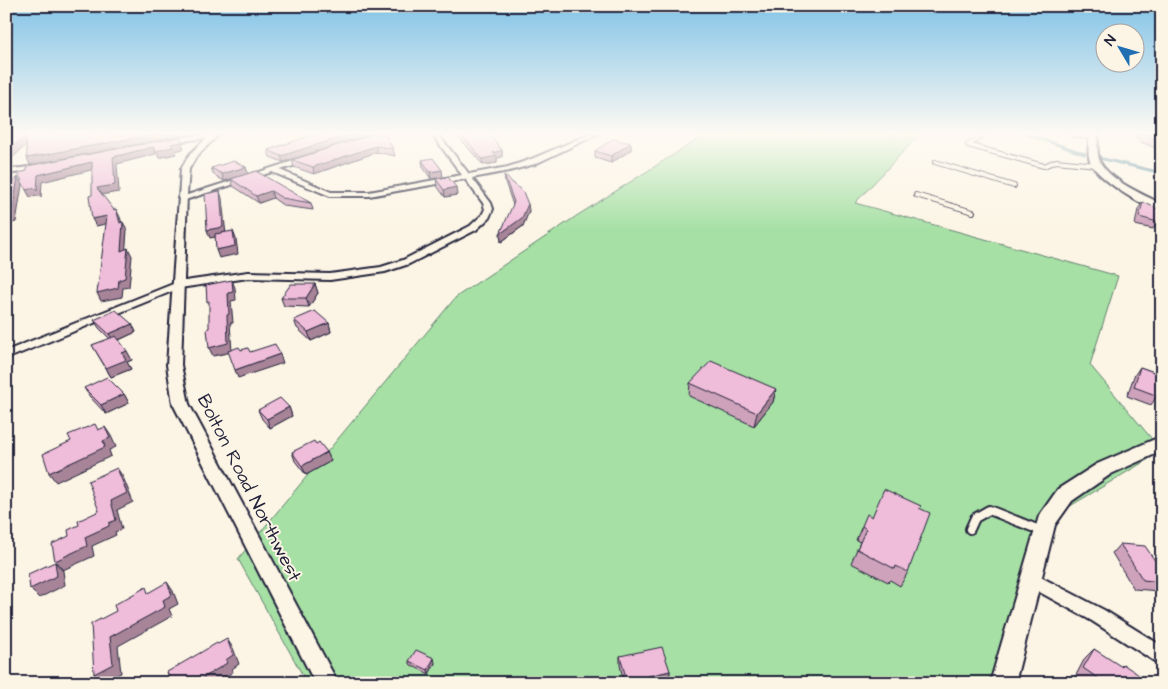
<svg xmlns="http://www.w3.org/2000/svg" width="1168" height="689" viewBox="0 0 1168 689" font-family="'Architects Daughter',sans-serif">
  <rect width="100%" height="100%" fill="#fcf5e5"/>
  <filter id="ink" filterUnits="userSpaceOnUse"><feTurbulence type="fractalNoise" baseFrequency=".02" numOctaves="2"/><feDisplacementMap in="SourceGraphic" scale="10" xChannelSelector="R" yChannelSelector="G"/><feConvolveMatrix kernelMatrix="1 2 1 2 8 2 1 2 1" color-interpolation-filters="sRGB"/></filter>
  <g filter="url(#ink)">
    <polygon fill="#a6e0a5" stroke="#648170" points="706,134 920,134 855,203 1118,276 1090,365 1162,451 1052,517 998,683 307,683 238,559 456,297 578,215"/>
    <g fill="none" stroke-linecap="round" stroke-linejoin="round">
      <g stroke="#6090a2" stroke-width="3">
        <polyline points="1027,134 1085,154"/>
        <polyline points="1099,158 1162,173"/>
      </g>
      <defs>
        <g id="service-far1">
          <polyline points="1071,134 1094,138"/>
          <polyline points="968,145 1044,166 1056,161 1097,165"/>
          <polyline points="968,145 984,134"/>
          <polyline points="935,162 1014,186"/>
          <polyline points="916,195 973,212"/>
        </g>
        <polyline id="service" points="970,529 975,518 989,510 1042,531"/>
        <g id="minor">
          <polygon points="209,134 217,135 214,137 166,143 163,141 166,139"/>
          <polygon points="432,134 438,134 469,174 508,167 529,160 590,134 598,134 535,164 509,171 472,178 491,203 493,209 489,218 476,230 409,264 385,272 330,280 248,278 180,288 6,359 6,351 178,282 248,272 330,274 381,267 403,260 470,226 482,215 485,209 483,203 465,179 369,196 330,196 272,172 185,200 178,198 306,157 310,159 309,161 280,170 331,192 369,192 462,175"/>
          <polygon points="43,165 46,165 46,169 6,174 6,170"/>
          <polygon points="1031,572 1104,610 1162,646 1162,666 1092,621 1025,584 1023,579 1025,574"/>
        </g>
        <polygon id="tertiary" points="211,134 219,134 196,157 189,169 187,194 181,365 189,404 338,683 315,683 173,404 167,365 181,169 190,154"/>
        <g id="secondary">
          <path d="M1090 134H1098C1098 143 1096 153 1100 162 1109 180 1144 195 1162 204V212C1143 207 1097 179 1090 161 1087 153 1089 142 1090 134Z"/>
          <polygon points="1162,436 1162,451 1111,474 1072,501 1055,525 1015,683 990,683 1039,516 1058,489 1097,464"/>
        </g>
      </defs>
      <use href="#service-far1" stroke="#22223b" stroke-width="6"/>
      <use href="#service" stroke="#22223b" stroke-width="12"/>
      <use href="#minor" stroke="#22223b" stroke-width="4"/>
      <use href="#tertiary" stroke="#22223b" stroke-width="4"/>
      <use href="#secondary" stroke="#22223b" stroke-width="4"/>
      <use href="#service-far1" stroke="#fcf5e5" stroke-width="4"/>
      <use href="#service" stroke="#fcf5e5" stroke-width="8"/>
      <use href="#minor" fill="#fcf5e5" fill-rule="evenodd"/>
      <use href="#tertiary" fill="#fcf5e5" fill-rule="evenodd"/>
      <use href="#secondary" fill="#fcf5e5" fill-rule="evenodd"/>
    </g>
    <g fill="#cea2bb" stroke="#22223b">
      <polygon points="316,134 283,162 270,157 268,150"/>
      <polygon points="373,134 393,149 395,156 377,152 314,174 294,167 292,160"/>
      <polygon points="457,134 489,134 502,150 502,157 497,158 497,163 483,165 457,135"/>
      <polygon points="1134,134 1160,134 1162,135 1162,151 1139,141"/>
      <polygon points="631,143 631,150 611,163 595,158 595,151"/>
      <polygon points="422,160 443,177 431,179 423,167"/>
      <polygon points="246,167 248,174 224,181 214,175 211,168"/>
      <polygon points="504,175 529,211 523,226 501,242 513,205 505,182"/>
      <polygon points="231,179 311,203 313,210 284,206 273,198 259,203 233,186"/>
      <polygon points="436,179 457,195 445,197 437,186"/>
      <polygon points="1143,202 1158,222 1153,229 1135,225 1138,209"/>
      <polygon points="315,284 318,293 309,307 284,306 281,298"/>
      <polygon points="94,320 132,324 136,332 119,340 132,360 127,362 131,369 111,377 92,345 110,339 99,328"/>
      <polygon points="294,320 329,323 331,332 311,341 297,328"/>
      <polygon points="1140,367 1162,375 1162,392 1158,397 1157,396 1151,405 1127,396 1134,376"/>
      <polygon points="690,383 776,389 773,402 754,426 689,396"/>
      <polygon points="84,388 124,394 129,403 106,414 90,397"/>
      <polygon points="289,407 292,416 270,428 262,419 258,410"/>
      <polygon points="316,444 327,452 331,461 306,475 295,461 292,452"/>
      <polygon points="919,508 908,572 900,586 890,580 888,582 851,563 860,542 856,540 862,526 872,517"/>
      <polygon points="1120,544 1162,571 1162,590 1160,591 1134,589 1112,553"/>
      <polygon points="1094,649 1120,667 1123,664 1138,678 1144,683 1083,683 1075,677 1085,658"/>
      <polygon points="620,656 670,671 669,680 657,683 624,683 620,665"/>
      <polygon points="409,661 435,663 429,674 411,665"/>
    </g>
    <g fill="#a78498" stroke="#22223b">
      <polygon points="155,134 179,134 180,136 30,165 27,158"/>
      <polygon points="351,134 371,134 283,162 281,156"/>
      <polygon points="26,135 30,142 10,160 6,153"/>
      <polygon points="180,137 184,149 175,151 176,154 159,158 156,151 171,144"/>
      <polygon points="631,143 631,150 611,163 611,156"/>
      <polygon points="376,146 377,152 314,174 313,167"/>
      <polygon points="153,147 156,154 117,164 119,192 100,195 97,188 113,157"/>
      <polygon points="502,150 502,157 497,158 497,163 483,165 482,159 493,153"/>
      <polygon points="92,162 95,169 42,182 41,198 39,196 30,197 26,190 38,175"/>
      <polygon points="246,167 248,174 224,181 222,174"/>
      <polygon points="442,170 443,177 431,179 430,172"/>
      <polygon points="18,177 22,185 16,222 12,223 6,236 6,219"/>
      <polygon points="456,187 457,195 445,197 444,190"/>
      <polygon points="220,191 222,198 226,235 210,238 207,230"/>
      <polygon points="271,191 273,198 259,203 256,196"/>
      <polygon points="528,204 529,211 523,226 501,242 500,234"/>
      <polygon points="116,209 120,217 123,226 123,222 127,230 125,258 121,251 120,223"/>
      <polygon points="107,216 110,223 96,226 92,219"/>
      <polygon points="233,231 236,239 238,254 219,258 216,250"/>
      <polygon points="128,248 132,256 129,287 123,288 122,297 101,301 97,293 119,280"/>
      <polygon points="232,280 235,288 236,300 231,301 233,323 230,323 232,352 213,356 209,348 227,315 228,293"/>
      <polygon points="315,284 318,293 309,307 306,298"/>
      <polygon points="329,323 331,332 311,341 308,332"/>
      <polygon points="132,324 136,332 114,342 109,334"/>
      <polygon points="127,351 132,360 127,362 131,369 111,377 106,368 122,353"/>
      <polygon points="280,354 283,363 238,378 235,370"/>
      <polygon points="776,389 773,402 754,426 757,413"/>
      <polygon points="124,394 129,403 106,414 101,405"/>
      <polygon points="289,407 292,416 270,428 267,419"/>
      <polygon points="105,427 111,436 116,447 109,450 111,456 56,482 49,473 103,441"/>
      <polygon points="327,452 331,461 306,475 302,466"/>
      <polygon points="117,468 123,477 133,502 117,510 122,529 115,532 116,535 92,546 94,556 63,570 55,561 85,537 109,523 111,501"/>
      <polygon points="55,562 63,571 65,585 39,598 30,589"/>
      <polygon points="167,582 173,591 178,604 169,609 172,616 118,646 121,673 103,682 94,674 110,637 163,600"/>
      <polygon points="227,639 233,648 239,664 232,669 233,672 216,683 195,683 226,660"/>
      <polygon points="434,658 435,663 429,674 428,670"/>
      <polygon points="670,671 669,680 657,683 627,683 627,681"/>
    </g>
    <g fill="#efbcd9" stroke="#22223b">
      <polygon points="13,134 155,134 27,158 26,135 6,153 6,136"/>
      <polygon points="316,134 351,134 281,156 268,150"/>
      <polygon points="373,134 385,134 393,149 376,146 313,167 292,160"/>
      <polygon points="461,134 489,134 502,150 493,153 497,156 482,159"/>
      <polygon points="1142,134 1160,134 1162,135 1162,142"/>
      <polygon points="180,137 182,142 171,144 173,147 156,151 153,147 113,157 115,185 97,188 114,210 116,209 120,223 123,222 121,251 128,248 125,278 119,280 118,288 97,293 107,216 92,219 89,196 92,195 92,162 38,175 37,191 35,188 26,190 18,173 27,171 27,166"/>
      <polygon points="613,139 631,143 611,156 595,151"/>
      <polygon points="433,158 442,170 430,172 422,160"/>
      <polygon points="234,161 246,167 222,174 211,168"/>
      <polygon points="256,171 311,203 282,198 271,191 256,196 231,179"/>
      <polygon points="504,175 523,192 528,204 522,218 500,234 514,202"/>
      <polygon points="18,177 12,215 8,216 6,219 6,191"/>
      <polygon points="448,177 456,187 444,190 436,179"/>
      <polygon points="220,191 223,227 207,230 205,194"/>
      <polygon points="1143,202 1160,210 1158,222 1139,217"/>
      <polygon points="233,231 235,246 216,250 215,234"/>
      <polygon points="232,280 233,292 228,293 229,314 227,315 228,343 209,348 207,329 209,328 209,301 207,302 206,285"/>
      <polygon points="291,284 315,284 306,298 281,298"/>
      <polygon points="116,310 132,324 109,334 94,320"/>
      <polygon points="315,311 329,323 308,332 294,320"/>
      <polygon points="116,336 127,351 122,353 126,360 106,368 92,345"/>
      <polygon points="275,344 280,354 235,370 228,351 239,347 241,350 248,348 250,352"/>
      <polygon points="711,361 776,389 757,413 690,383"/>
      <polygon points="1140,367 1162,375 1162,387 1161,386 1158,396 1134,387"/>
      <polygon points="107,377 124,394 101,405 84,388"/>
      <polygon points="280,398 289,407 267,419 258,410"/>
      <polygon points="95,424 98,430 105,427 110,438 103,441 105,447 49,473 43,454 71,441 68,435"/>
      <polygon points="314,441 316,444 319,442 327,452 302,466 292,452"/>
      <polygon points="117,468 127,493 111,501 116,520 109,523 109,526 85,537 87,546 55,561 52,544 69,536 68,530 79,525 78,521 99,511 88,481"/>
      <polygon points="884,489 921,506 919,508 930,513 908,572 896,566 895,569 857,549 866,529 862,526 867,514 872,517"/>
      <polygon points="1120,544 1145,546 1162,571 1162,582 1143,580"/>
      <polygon points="55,562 57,576 30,589 28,574"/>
      <polygon points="167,582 172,595 163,600 165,607 110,637 113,664 94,674 91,624 116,611 114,605 146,587 148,593"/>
      <polygon points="227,639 233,655 226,660 227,663 195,683 171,683 167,672 217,643 218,644"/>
      <polygon points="662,647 670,671 627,681 620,656"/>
      <polygon points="1094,649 1122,667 1123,664 1139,675 1138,678 1144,683 1101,683 1102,681 1083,668"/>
      <polygon points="416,650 434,658 428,670 409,661"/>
    </g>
  </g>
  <linearGradient id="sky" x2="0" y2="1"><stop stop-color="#82c3e7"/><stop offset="0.58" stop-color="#fefaf3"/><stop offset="1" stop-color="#fefaf3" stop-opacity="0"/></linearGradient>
  <rect width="1168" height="230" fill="url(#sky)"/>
  <g text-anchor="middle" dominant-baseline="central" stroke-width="4" stroke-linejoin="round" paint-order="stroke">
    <g font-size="19" fill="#22223b" stroke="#fcf5e5">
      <text transform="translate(249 488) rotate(63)">Bolton Road Northwest</text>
    </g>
  </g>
  <rect width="1168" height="689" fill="none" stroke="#fcf5e5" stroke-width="25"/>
  <rect x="12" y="12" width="1143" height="664" fill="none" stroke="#22223b" stroke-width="2" filter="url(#ink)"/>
  <g transform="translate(1120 48) rotate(308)"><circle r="24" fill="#fcf5e5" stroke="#a5a1a1"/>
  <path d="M0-4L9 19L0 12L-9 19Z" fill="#1f6fb2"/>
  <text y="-8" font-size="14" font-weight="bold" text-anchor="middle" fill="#22223b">N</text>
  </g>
</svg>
